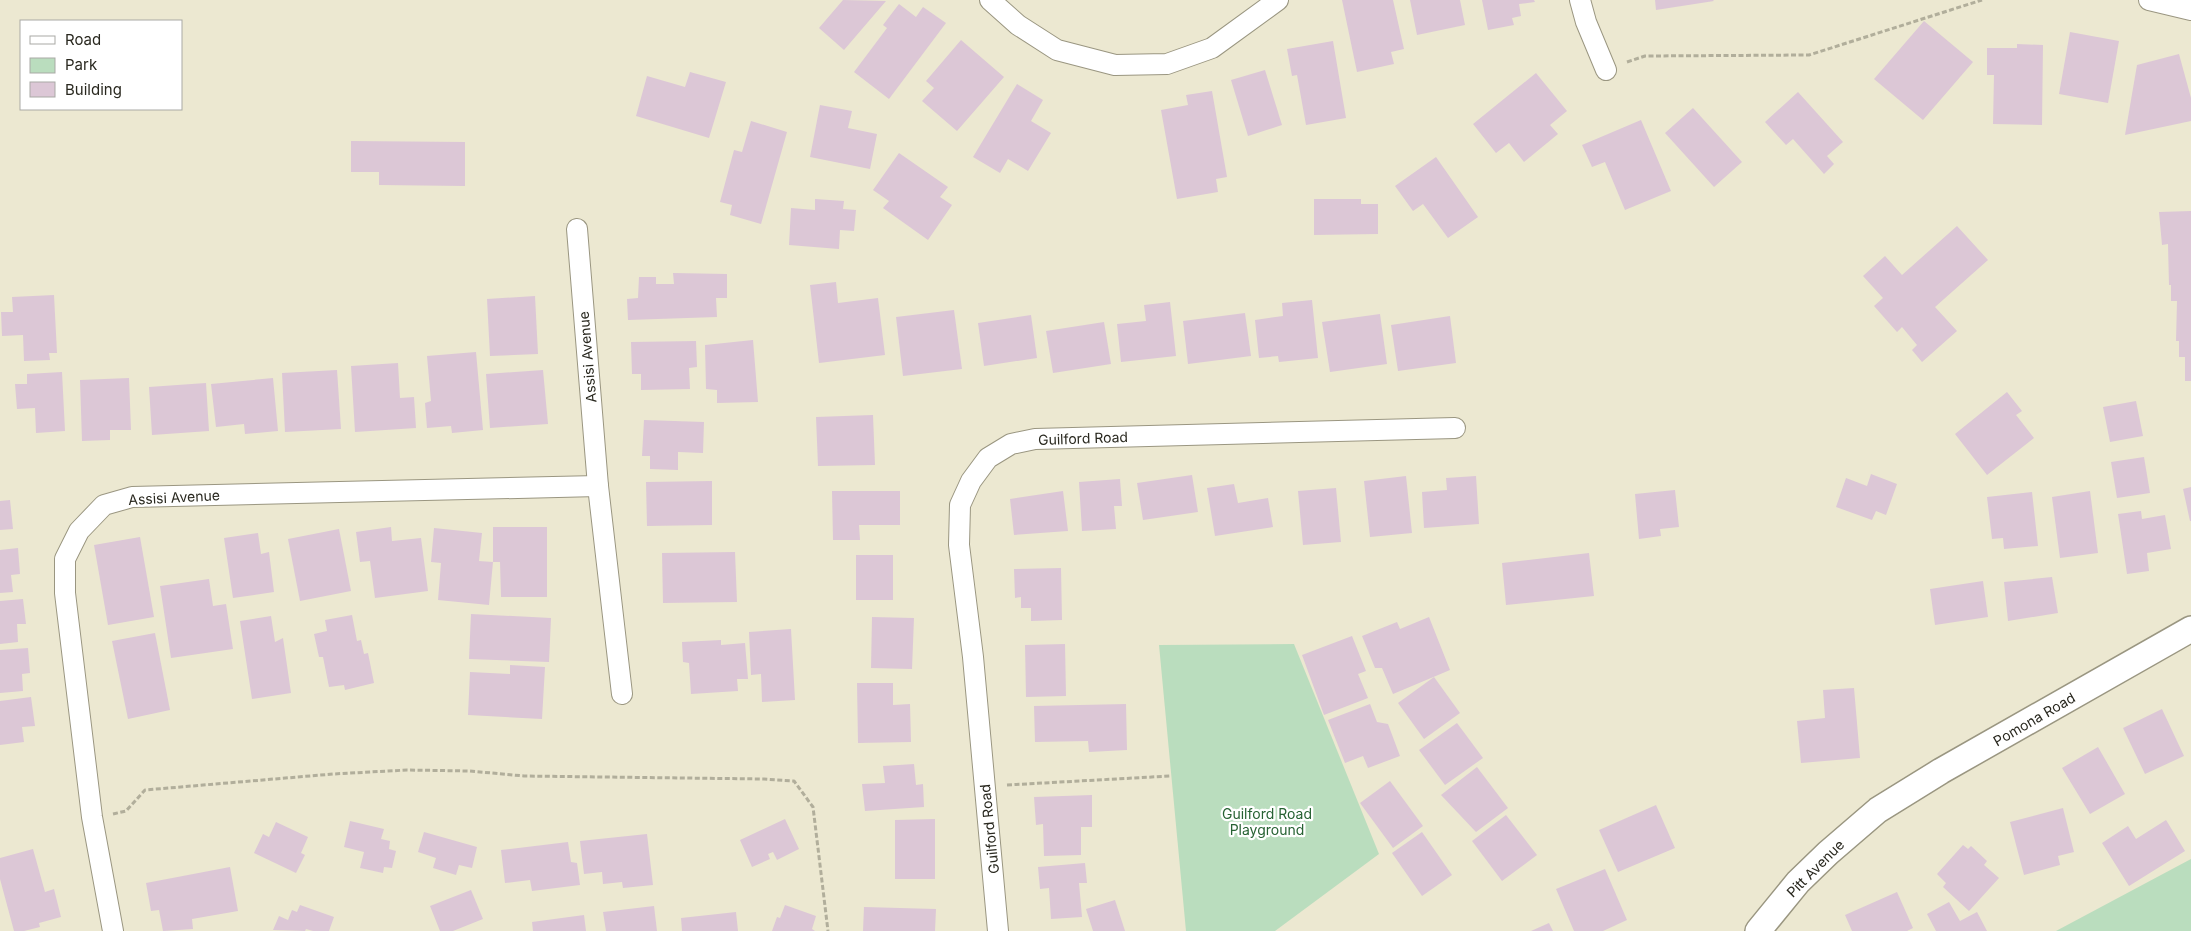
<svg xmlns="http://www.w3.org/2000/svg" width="2191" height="931" viewBox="0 0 2191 931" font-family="Inter,sans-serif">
  <rect width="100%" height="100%" fill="#ece8d1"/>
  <g fill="#baddbe">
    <polygon points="1294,644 1379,854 1275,931 1186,931 1159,645"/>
    <polygon points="2191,859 2191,931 2056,931"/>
  </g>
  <g fill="#dcc7d6">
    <polygon points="843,0 886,1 844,50 819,28"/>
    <polygon points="1342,0 1393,0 1404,49 1391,52 1394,64 1357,72"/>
    <polygon points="1410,0 1460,0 1465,25 1417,35"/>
    <polygon points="1482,0 1534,0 1535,2 1519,4 1521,16 1512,18 1514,25 1488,30"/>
    <polygon points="1655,0 1713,0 1714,1 1656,10"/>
    <polygon points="899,4 916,17 923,7 946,23 889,99 854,72 887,28 883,25"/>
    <polygon points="1924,21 1973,62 1923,120 1874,79"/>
    <polygon points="2070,32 2119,41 2108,103 2059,94"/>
    <polygon points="961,40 1004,77 957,131 922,101 934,88 926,81"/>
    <polygon points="1333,41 1346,118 1306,125 1297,75 1292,76 1287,49"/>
    <polygon points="2017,44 2043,45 2042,125 1993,124 1994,75 1987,75 1987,48 2017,48"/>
    <polygon points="2179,54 2191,98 2191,121 2125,135 2137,65"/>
    <polygon points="1265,70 1282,125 1248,136 1231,80"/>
    <polygon points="690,72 726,82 709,138 636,116 647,76 685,87"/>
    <polygon points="1536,73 1567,111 1550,125 1558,134 1524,162 1509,143 1496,153 1473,124"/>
    <polygon points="1017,84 1043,100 1031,121 1051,133 1028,171 1008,159 1000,173 973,157"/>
    <polygon points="1212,91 1227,177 1216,179 1218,192 1177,199 1161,110 1188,105 1186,95"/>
    <polygon points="1798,92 1843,142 1827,156 1834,164 1824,174 1793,139 1786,145 1765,122"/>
    <polygon points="820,105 852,111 848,128 877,134 870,169 810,157"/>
    <polygon points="1693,108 1742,162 1714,187 1665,133"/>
    <polygon points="1641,120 1671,191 1625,210 1605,162 1592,167 1582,145"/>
    <polygon points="751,121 787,132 761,224 730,215 732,205 720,202 734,150 742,152"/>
    <polygon points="351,141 465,142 465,186 379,185 379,172 351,172"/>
    <polygon points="899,153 948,187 940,197 952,205 928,240 883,208 889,201 873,190"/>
    <polygon points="1436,157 1478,217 1448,238 1423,204 1413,211 1395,186"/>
    <polygon points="815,199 844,201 843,209 856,210 854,231 840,230 839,249 789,245 791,208 815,210"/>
    <polygon points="1314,199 1361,199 1361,204 1378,204 1378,234 1314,235"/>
    <polygon points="2191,211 2191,381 2185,381 2185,357 2179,357 2179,341 2176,341 2177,301 2171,301 2171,285 2169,285 2168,244 2162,245 2159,212"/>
    <polygon points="1957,226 1988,260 1935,307 1957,331 1922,362 1912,350 1917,345 1902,327 1897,332 1874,306 1883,298 1863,276 1885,256 1902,275"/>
    <polygon points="673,273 727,274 727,298 716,298 717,317 628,320 627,299 638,298 639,277 656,277 656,284 674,284"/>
    <polygon points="836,282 838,303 878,298 885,355 819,363 810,285"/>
    <polygon points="54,295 57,353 49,353 50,360 24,361 23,335 2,336 1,312 13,312 12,297"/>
    <polygon points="535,296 538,354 490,356 487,299"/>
    <polygon points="1312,300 1318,358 1279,362 1278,356 1259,358 1255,320 1283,316 1282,303"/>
    <polygon points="1170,302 1176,356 1121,362 1117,324 1146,321 1144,305"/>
    <polygon points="954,310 962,369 903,376 896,317"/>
    <polygon points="1245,313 1251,356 1188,364 1183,321"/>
    <polygon points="1380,314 1387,364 1330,372 1322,322"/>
    <polygon points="1031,315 1037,358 984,366 978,323"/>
    <polygon points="1450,316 1456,363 1398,371 1391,325"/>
    <polygon points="1104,322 1111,364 1053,373 1046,331"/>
    <polygon points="753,340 758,402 717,403 717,390 706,389 705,345"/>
    <polygon points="696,341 697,367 689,368 690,389 641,390 641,374 632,374 631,342"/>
    <polygon points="476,352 483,430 452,433 451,426 427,428 425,403 431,401 427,356"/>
    <polygon points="398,363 400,398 414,397 416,428 355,432 351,366"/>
    <polygon points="337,370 341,429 285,432 282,373"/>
    <polygon points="543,370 548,424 490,428 486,374"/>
    <polygon points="62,372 65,431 36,433 35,408 17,409 15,384 27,384 27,374"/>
    <polygon points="129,378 131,430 110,430 110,440 82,441 80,380"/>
    <polygon points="273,378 278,431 245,434 244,424 216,427 211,384"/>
    <polygon points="206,383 209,431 152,435 149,387"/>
    <polygon points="2007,392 2022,411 2016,415 2034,438 1987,475 1955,434"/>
    <polygon points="2136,401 2143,436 2110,442 2103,407"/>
    <polygon points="873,415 875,465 818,466 816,417"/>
    <polygon points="644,420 704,422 703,453 678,452 678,470 650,469 650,456 642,456"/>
    <polygon points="2144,457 2150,493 2117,498 2111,462"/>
    <polygon points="1871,474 1897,484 1886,515 1876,511 1872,520 1836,507 1846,478 1867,486"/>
    <polygon points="1192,475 1198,512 1143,520 1137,483"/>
    <polygon points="1406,476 1412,533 1370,537 1364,481"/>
    <polygon points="1476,476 1479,524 1424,528 1422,492 1447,490 1446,478"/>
    <polygon points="1120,479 1122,506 1114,506 1116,529 1082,531 1079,482"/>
    <polygon points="712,481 712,525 647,526 646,482"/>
    <polygon points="1234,484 1238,503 1268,498 1273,527 1215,536 1207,488"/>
    <polygon points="2191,487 2191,521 2190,521 2183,489"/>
    <polygon points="1336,488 1341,542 1303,545 1298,491"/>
    <polygon points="1675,490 1679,527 1660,529 1661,536 1639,539 1635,494"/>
    <polygon points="832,491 900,491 900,525 859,525 860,540 833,540"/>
    <polygon points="1063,491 1068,531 1014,535 1010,499"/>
    <polygon points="2090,491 2098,553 2060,558 2052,497"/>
    <polygon points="2032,492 2038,546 2004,549 2003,538 1992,539 1987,497"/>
    <polygon points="10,500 13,529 0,530 0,501"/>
    <polygon points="2141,511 2142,519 2165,515 2171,549 2147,553 2149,571 2127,574 2118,514"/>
    <polygon points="391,527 392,541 421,538 428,591 375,598 370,561 360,562 356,532"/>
    <polygon points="493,527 547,527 547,597 501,597 500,562 493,562"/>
    <polygon points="434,528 482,533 479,561 493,562 489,605 438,600 441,563 431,562"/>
    <polygon points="339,529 351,591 300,601 288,539"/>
    <polygon points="258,533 261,554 269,552 274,592 233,598 224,538"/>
    <polygon points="140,537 154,617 108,625 94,545"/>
    <polygon points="18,548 20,574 11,575 13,592 0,593 0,550"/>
    <polygon points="735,552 737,602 663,603 662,553"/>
    <polygon points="1589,553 1594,596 1506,605 1502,563"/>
    <rect x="856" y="555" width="37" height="45"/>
    <polygon points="1061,568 1062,620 1031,621 1031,608 1021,608 1021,597 1015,598 1014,569"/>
    <polygon points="2052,577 2058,613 2008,621 2004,582"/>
    <polygon points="209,579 213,606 226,604 233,649 171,658 160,586"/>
    <polygon points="1983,581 1988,617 1935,625 1930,589"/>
    <polygon points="23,599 26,624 17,624 18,642 0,644 0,601"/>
    <polygon points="471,614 551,618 549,662 469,659"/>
    <polygon points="352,615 357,641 361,640 364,654 368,653 374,683 345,690 344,685 329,687 323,657 319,657 314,634 327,631 325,620"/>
    <polygon points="271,616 275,642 283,638 291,693 252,699 240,621"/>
    <polygon points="872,617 914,618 912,669 871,668"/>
    <polygon points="1429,617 1450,670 1393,694 1382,668 1375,668 1362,636 1397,622 1400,629"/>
    <polygon points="791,629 795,700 762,702 761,674 751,675 749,632"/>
    <polygon points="155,633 170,710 128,719 112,641"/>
    <polygon points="1352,636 1366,671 1358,674 1368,698 1324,715 1302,655"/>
    <polygon points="721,640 721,645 745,643 748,679 737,679 738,691 691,694 689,663 683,662 682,642"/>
    <polygon points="1065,644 1066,696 1026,697 1025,645"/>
    <polygon points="28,648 30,673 22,674 23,691 0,693 0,650"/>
    <polygon points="510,665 545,667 542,719 468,715 470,672 510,674"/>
    <polygon points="1434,677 1460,713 1424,739 1398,703"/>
    <polygon points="857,683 893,683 893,705 910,704 911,742 858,743"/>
    <polygon points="1854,688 1860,758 1801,763 1797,721 1825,718 1823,690"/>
    <polygon points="31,697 35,726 22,727 24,742 0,745 0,701"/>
    <polygon points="1126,704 1127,750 1089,752 1088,741 1035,742 1034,706"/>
    <polygon points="1370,704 1377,722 1388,724 1400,756 1368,768 1363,756 1345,763 1328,720"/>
    <polygon points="2162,709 2184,756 2145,774 2123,728"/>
    <polygon points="1457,723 1483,758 1445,785 1419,750"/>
    <polygon points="2098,747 2125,794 2090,814 2062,768"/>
    <polygon points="914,764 916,785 923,784 924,807 865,811 862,784 885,783 883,766"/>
    <polygon points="1477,767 1508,808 1476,832 1441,795"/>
    <polygon points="1390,781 1423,826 1393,848 1360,803"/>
    <polygon points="1092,795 1092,827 1081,827 1081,855 1044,856 1043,824 1036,825 1034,797"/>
    <polygon points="1656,805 1675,848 1618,872 1599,830"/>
    <polygon points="2063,808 2074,852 2058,856 2060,865 2024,875 2010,822"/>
    <polygon points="1506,815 1537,855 1502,881 1472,841"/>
    <polygon points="785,819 799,849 777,860 773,852 768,854 770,859 752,867 740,840"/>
    <polygon points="935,819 935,879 895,879 895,820"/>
    <polygon points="2166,820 2185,851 2129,886 2102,843 2128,826 2136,839"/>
    <polygon points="350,821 384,829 381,839 390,841 389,849 396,851 392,868 384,867 383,873 360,868 364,852 344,847"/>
    <polygon points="276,822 308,837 301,853 305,855 296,873 254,853 263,834 269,837"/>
    <polygon points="424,832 477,847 472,868 459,865 456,875 433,868 436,858 418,852"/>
    <polygon points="1422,832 1452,875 1422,896 1392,853"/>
    <polygon points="647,834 653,885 623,888 622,882 603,884 602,872 584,874 580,841"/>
    <polygon points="568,842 571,862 577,863 580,885 532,891 530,880 505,883 501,850"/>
    <polygon points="1963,845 1968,849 1971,846 1987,861 1984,865 1999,878 1969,911 1943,887 1946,883 1937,874"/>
    <polygon points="33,849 45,892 54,889 61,917 39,923 40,927 24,931 14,931 0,879 0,858"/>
    <polygon points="1085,863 1087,883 1079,883 1082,917 1051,919 1049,888 1040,889 1038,867"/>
    <polygon points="230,867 238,911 192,919 193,929 163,931 159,910 151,911 146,883"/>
    <polygon points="1605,869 1627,920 1603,931 1574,931 1556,889"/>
    <polygon points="471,890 483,919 453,931 440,931 430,906"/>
    <polygon points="1897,892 1913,928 1907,931 1852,931 1845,915"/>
    <polygon points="1115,900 1125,931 1093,931 1086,909"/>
    <polygon points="1949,902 1960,921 1977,912 1987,931 1936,931 1927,914"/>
    <polygon points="300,905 334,917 329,931 313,931 306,929 305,931 273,930 279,916 288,920 292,910 297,912"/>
    <polygon points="785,905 816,916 812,929 815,931 772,931 777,917 780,918"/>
    <polygon points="654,906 657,931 606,931 603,912"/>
    <polygon points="864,907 936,909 935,931 863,931"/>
    <polygon points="736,912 738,931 682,931 681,918"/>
    <polygon points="584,915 586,931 533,931 532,922"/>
    <polygon points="1549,923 1553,931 1531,931"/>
  </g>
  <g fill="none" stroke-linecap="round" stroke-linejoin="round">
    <defs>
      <g id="minor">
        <polyline points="990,0 1018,25 1057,50 1115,65 1167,64 1212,48 1278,0"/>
        <polyline points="1580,0 1586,22 1606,70"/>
        <polyline points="2149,0 2191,10"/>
        <polyline points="577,229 598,486 622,694"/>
        <polyline points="113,931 92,817 65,593 65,559 79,531 104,505 132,497 598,486"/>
        <polyline points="998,931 973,657 959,545 960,505 971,481 988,458 1011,444 1035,439 1455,428"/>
      </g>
      <polyline id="tertiary" points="1758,931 1798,882 1828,853 1878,810 1941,771 2191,629"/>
    </defs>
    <use href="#minor" stroke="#9a9681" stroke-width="22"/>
    <use href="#tertiary" stroke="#9a9681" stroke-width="28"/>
    <g stroke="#b1ae9b" stroke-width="3" stroke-dasharray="5 2.5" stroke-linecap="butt">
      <polyline points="1627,62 1645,56 1809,55 1982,0"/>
      <polyline points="1007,785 1170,776"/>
      <polyline points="113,814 126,811 145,790 333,774 407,770 470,771 524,776 764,779 794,781 813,807 828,931"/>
    </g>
    <use href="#minor" stroke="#fff" stroke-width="20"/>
    <use href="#tertiary" stroke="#fff" stroke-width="25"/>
  </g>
  <g text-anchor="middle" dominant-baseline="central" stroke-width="4.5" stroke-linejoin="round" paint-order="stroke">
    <g font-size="14" fill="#29281f" stroke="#fff">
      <text transform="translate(587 357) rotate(-95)">Assisi Avenue</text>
      <text transform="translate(1083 438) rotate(-2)">Guilford Road</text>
      <text transform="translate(174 497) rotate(-3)">Assisi Avenue</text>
      <text transform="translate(2034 719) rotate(-30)">Pomona Road</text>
      <text transform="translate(989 829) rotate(-96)">Guilford Road</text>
      <text transform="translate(1815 868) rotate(-45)">Pitt Avenue</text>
    </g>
    <g font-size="14" fill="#276233" stroke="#fff">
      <text x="1267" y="813">Guilford Road<tspan x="1267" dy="16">Playground</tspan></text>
    </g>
  </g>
  <rect x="20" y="20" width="162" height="90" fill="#ffffff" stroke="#a9a9a5"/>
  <rect x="30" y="36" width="25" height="8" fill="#ffffff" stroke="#a9a9a5"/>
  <text x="65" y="45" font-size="15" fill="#29281f">Road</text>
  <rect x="30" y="58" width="25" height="15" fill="#baddbe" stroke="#a9a9a5"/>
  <text x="65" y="70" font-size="15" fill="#29281f">Park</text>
  <rect x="30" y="82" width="25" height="15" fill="#dcc7d6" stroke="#a9a9a5"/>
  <text x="65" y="95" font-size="15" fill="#29281f">Building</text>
</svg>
